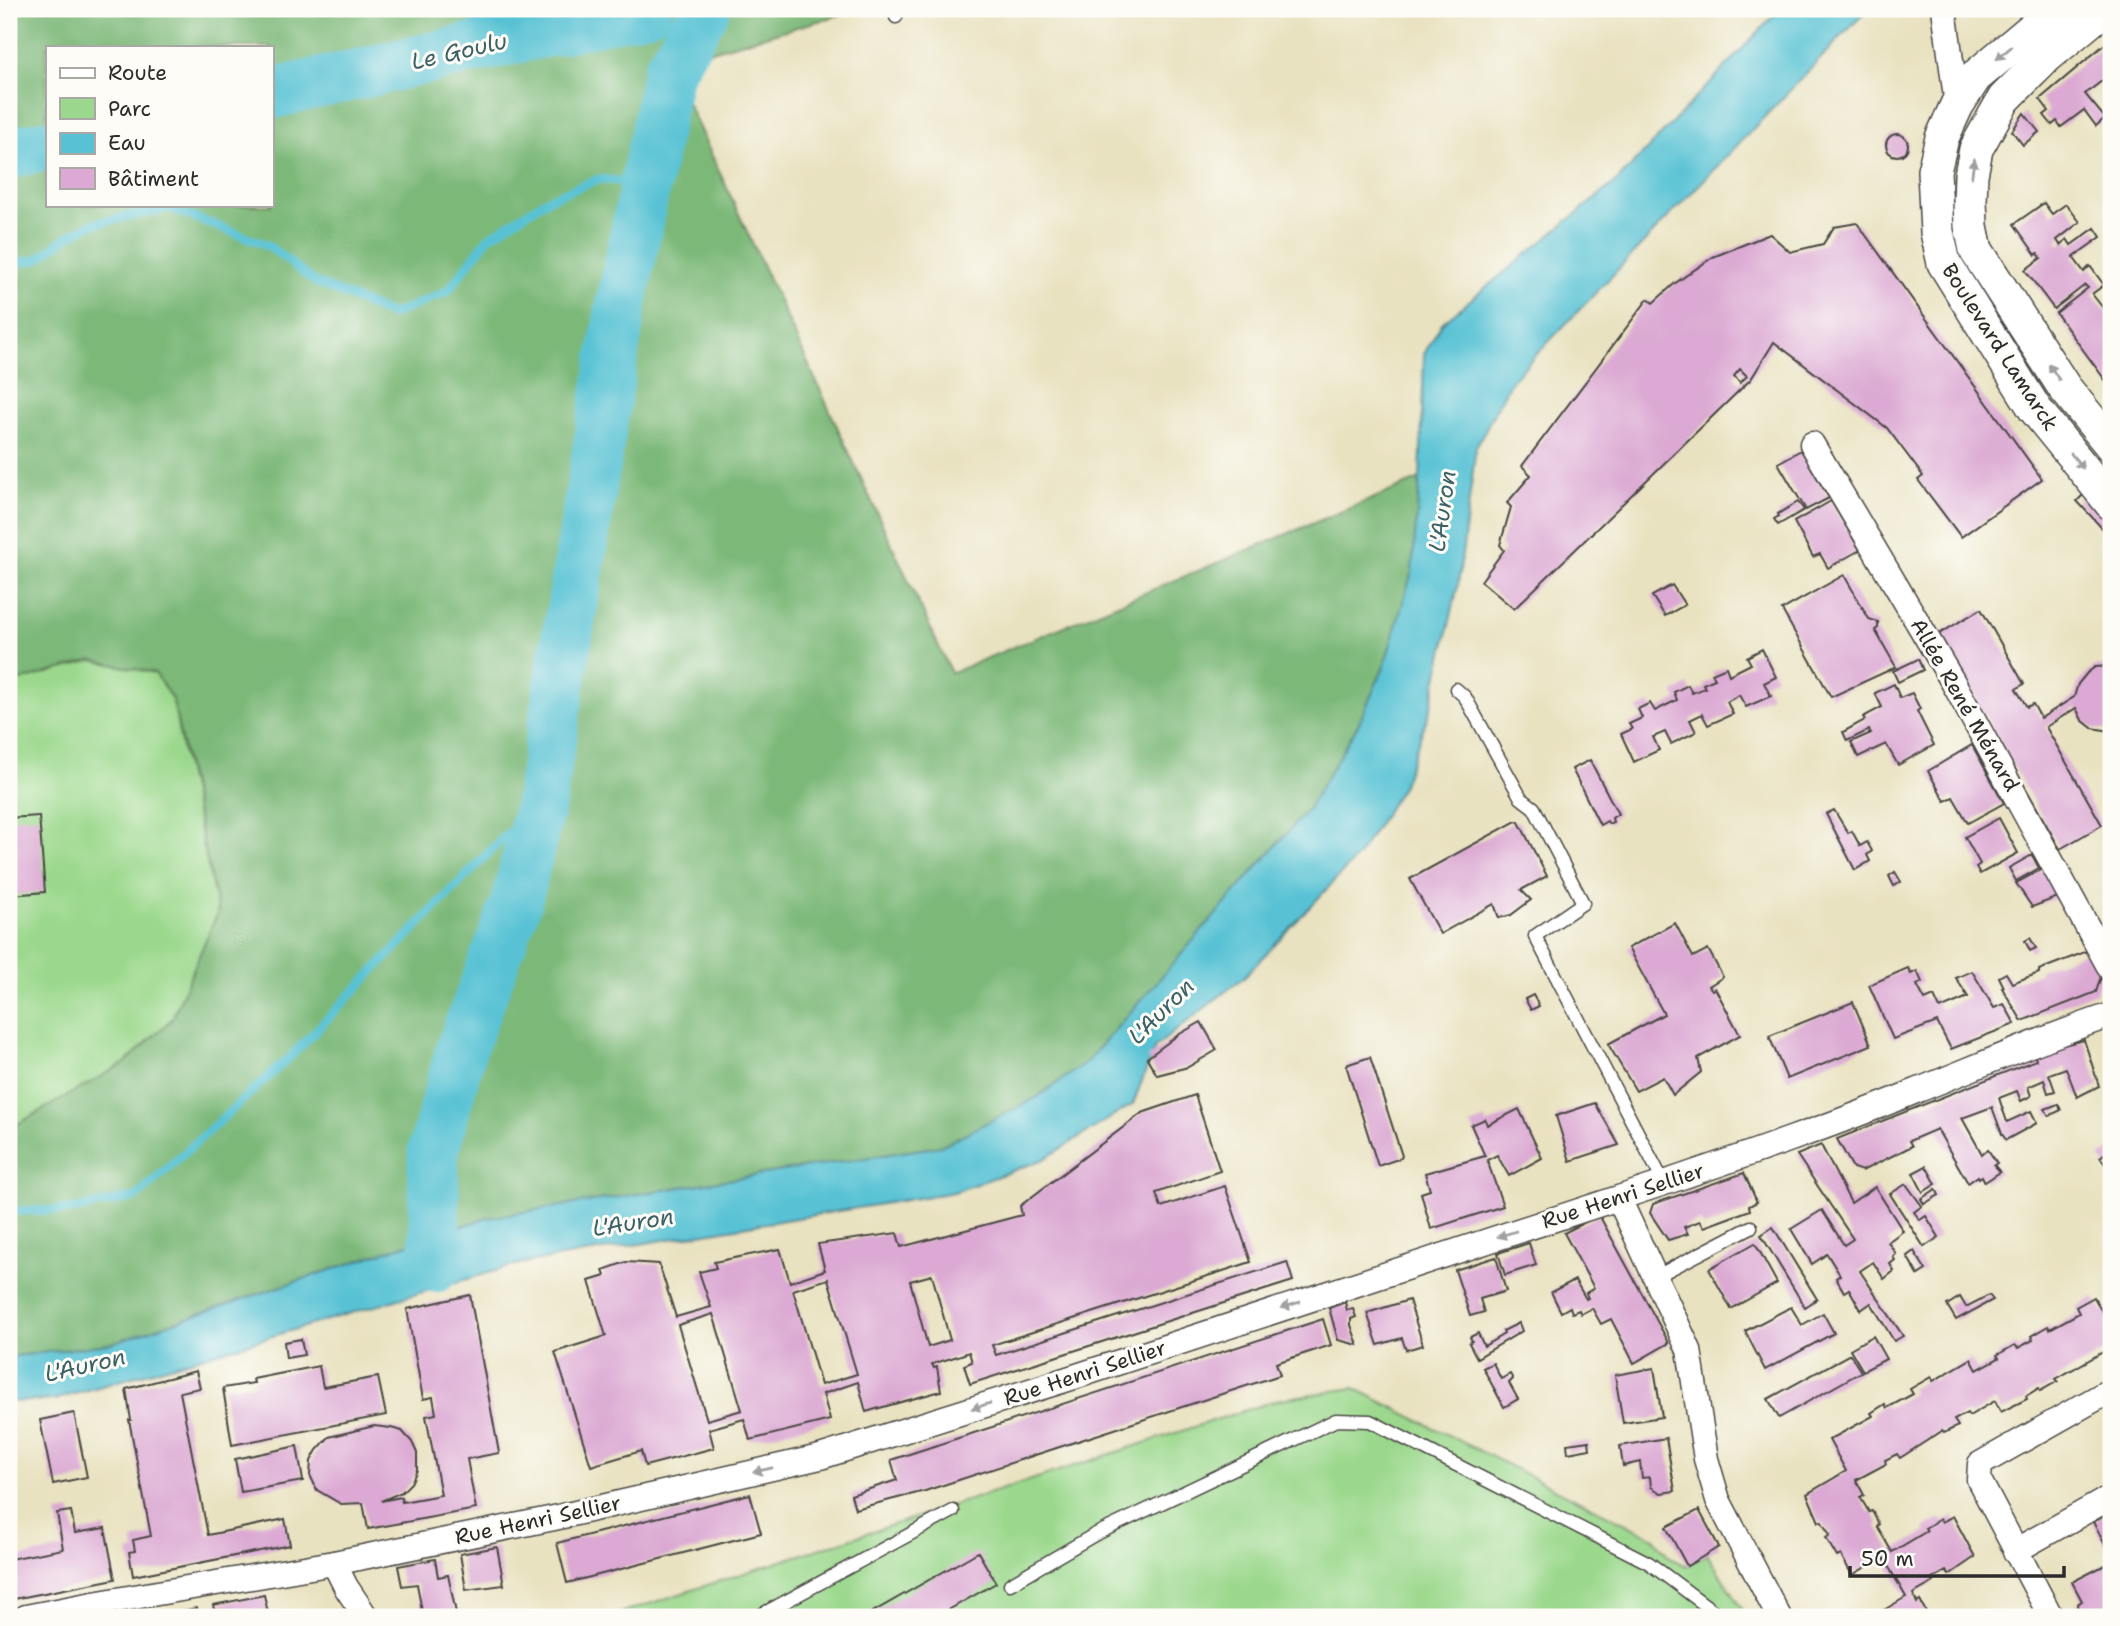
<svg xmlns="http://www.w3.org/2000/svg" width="2120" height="1626" viewBox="0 0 2120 1626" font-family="'Shantell Sans',sans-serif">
  <rect width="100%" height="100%" fill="#fdfcf7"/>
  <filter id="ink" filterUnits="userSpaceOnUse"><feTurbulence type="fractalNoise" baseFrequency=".0143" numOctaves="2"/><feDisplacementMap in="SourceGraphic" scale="14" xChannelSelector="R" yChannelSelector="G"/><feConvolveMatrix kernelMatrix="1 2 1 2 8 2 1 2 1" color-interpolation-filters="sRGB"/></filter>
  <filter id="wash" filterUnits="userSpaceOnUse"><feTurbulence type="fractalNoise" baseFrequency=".00686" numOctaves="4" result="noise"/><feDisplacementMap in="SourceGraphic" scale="28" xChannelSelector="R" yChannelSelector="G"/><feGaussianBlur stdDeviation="1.57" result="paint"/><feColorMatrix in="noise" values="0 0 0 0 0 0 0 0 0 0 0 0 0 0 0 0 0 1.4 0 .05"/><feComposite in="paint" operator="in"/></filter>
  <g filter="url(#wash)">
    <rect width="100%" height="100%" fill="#e9e2c1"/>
    <g fill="#9bd88d" stroke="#63825c" stroke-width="2">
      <polygon points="92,660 155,673 173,701 181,744 218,912 172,1019 125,1063 9,1129 9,684"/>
      <polygon points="1354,1388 1654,1538 1671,1559 1687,1566 1707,1554 1747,1617 609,1617 1280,1399"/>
    </g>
    <path fill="#7cb878" stroke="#547252" stroke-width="2" fill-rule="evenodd" d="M9 9H861L669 63 951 673 1420 479 1412 572 1384 667 1359 723 1308 809 1087 1062 1036 1098 941 1146 486 1218 109 1344 9 1357V1129L125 1063 172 1019 218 912 173 701 155 673 92 660 9 684ZM47 47H271V205H47Z"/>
    <polygon fill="#58c2d4" stroke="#427680" stroke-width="2" points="1780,9 1868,9 1511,381 1476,447 1458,585 1430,710 1402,787 1358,856 1244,977 1155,1047 1133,1104 1042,1160 954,1192 519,1264 54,1400 9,1402 9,1357 109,1344 486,1218 941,1146 1036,1098 1087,1062 1308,809 1359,723 1384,667 1412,572 1420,479 1424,354 1442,323 1618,180"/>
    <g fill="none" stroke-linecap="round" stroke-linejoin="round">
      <g stroke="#58c2d4" stroke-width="9">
        <polyline points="9,265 38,259 67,237 92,224 169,208 267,245 315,282 392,315 448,291 488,238 548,199 599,179 645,184"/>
        <polyline points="9,1211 72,1210 136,1197 292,1055 504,837 540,805"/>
      </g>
      <g stroke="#58c2d4" stroke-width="51">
        <polyline points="271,94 646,9"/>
        <polyline points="9,153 47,145"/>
        <polyline points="435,1267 433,1152 461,1049 516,903 540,805 622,300 668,72 705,9"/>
      </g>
    </g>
    <g id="blocks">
      <g fill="#dba9d3" fill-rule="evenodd">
        <polygon points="2111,39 2111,74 2085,94 2105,118 2096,126 2084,110 2061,127 2057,121 2052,125 2044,115 2049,111 2040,99"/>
        <polygon points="2024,113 2039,132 2023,145 2012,131"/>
        <circle cx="1897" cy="145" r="11"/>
        <polygon points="2044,203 2052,214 2066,204 2080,222 2057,240 2060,245 2067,239 2071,245 2095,228 2101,237 2073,257 2084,272 2090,266 2104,285 2092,294 2111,318 2111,388 2056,313 2088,288 2085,285 2054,309 2025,270 2041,258 2038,253 2036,255 2014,224"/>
        <path d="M1857 223 2042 479 1961 537 1918 480 1923 476 1887 428 1774 342 1751 379 1514 609 1481 581 1504 550 1500 545 1511 507 1507 503 1531 475 1522 466 1648 299 1653 303 1674 284 1713 257 1770 234 1790 252 1823 244 1834 227ZM1740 369 1747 376 1740 383 1734 376Z"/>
        <polygon points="1801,450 1829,498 1806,510 1778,463"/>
        <polygon points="2084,494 2111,523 2111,538 2077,501"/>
        <polygon points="1831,501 1860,550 1828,568 1820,554 1813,557 1794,522"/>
        <polygon points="1798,502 1804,510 1778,525 1774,519 1779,516 1778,514"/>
        <polygon points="1844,575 1869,619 1878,622 1878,628 1875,630 1896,667 1831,697 1782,610"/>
        <polygon points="1672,585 1685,605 1665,616 1652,596"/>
        <polygon points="1981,609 2024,684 2016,689 2027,707 2033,704 2041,718 2074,697 2078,684 2087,673 2095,667 2111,666 2111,731 2092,728 2082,720 2076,708 2046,727 2102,825 2060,849 1939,634"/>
        <polygon points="1762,649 1776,677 1764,683 1771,696 1746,707 1739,695 1727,702 1733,714 1708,725 1702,714 1690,720 1696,732 1671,744 1665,732 1653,737 1659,750 1634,762 1621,734 1632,729 1629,724 1642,718 1638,709 1650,703 1655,711 1677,700 1674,692 1688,685 1692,693 1705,688 1703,684 1715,679 1712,673 1726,667 1729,675 1751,664 1747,657"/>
        <polygon points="1918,659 1923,670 1898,682 1893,671"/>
        <polygon points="1894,684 1900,698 1912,693 1920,709 1917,711 1934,745 1898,765 1886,744 1858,757 1851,742 1871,733 1869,730 1847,741 1843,732 1865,720 1863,717 1882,707 1875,693"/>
        <polygon points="1972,745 2004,803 1968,823 1953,797 1945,801 1928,771"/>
        <polygon points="1590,760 1618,814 1612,818 1613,822 1609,824 1607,821 1600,825 1572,769"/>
        <polygon points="1834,810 1848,833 1852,831 1860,846 1867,842 1872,851 1867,855 1870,861 1855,870 1826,814"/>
        <polygon points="39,816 45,892 12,895 9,873 9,818"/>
        <polygon points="1999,818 2018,853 1980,874 1976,867 1980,864 1965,837"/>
        <polygon points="1516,821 1519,822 1547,876 1521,890 1531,900 1511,915 1499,918 1494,904 1440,934 1410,879"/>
        <polygon points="2032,855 2039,868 2016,881 2009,868"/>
        <polygon points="2042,869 2058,897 2032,907 2016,883"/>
        <polygon points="1895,872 1901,882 1894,886 1889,876"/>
        <polygon points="1675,923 1693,957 1708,949 1723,977 1709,986 1712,990 1715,988 1740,1035 1698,1058 1701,1072 1673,1095 1663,1077 1636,1091 1608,1044 1664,1014 1628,948"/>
        <polygon points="2030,938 2036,948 2030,951 2025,941"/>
        <polygon points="2090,950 2102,973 2096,992 2022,1021 2002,988 2004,987 1999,977 2006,973 2012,983 2039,973 2039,970"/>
        <polygon points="1908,968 1911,974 1917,971 1922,982 1917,985 1925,1000 1934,996 1940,1009 1968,997 1956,978 1972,971 1994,1008 2004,1004 2015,1024 1951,1049 1937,1022 1893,1039 1869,985"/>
        <polygon points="1533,995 1539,1006 1531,1010 1525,999"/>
        <polygon points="1853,1002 1871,1045 1787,1079 1769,1036"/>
        <polygon points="1201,1022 1217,1050 1188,1067 1157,1075 1147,1058 1178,1035"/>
        <polygon points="2084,1040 2099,1086 2077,1097 2066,1068 2049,1074 2055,1091 2048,1093 2044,1080 2028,1087 2031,1096 2021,1101 2017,1091 1999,1098 2007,1122 2031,1111 2037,1123 2006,1140 2002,1134 1992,1107 1962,1118 1982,1154 1988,1150 1997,1163 1994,1165 2000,1172 1985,1182 1982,1176 1979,1178 1978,1176 1968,1183 1937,1129 1909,1141 1912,1146 1862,1171 1853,1168 1837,1139 2036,1060 2034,1052"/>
        <polygon points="1370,1057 1402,1156 1401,1158 1378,1166 1346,1065"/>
        <path d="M1195 1095 1220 1171 1156 1193 1161 1207 1225 1186 1251 1262 992 1345 996 1355 1287 1262 1293 1281 970 1384 964 1365 972 1362 969 1352 961 1355 932 1364 934 1368 937 1367 941 1391 876 1409 866 1412 858 1382 823 1394 830 1420 750 1440 744 1419 709 1429 714 1448 645 1466 641 1451 591 1466 555 1352 606 1336 589 1281 605 1276 603 1270 626 1262 659 1264 676 1317 711 1307 699 1272 716 1268 714 1262 780 1249 790 1282 825 1270 818 1244 897 1233 901 1247 1022 1215 1020 1206 1142 1113ZM932 1275 950 1340 928 1347 910 1281ZM828 1279 857 1374 821 1385 793 1290ZM713 1314 742 1410 707 1420 678 1325Z"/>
        <polygon points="1595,1103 1619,1145 1570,1161 1556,1116"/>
        <polygon points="2058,1104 2061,1110 2049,1116 2045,1109"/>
        <polygon points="1519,1109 1542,1158 1509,1176 1497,1155 1487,1160 1503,1206 1431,1229 1421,1193 1430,1190 1425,1173 1485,1156 1471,1125 1485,1119 1487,1125"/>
        <polygon points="1821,1145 1851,1203 1875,1187 1903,1231 1888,1242 1896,1254 1893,1257 1895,1260 1890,1264 1894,1271 1884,1279 1873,1262 1860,1271 1903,1336 1894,1341 1871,1303 1861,1310 1849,1289 1844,1292 1836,1278 1840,1275 1827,1254 1812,1264 1791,1229 1822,1210 1844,1245 1853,1239 1797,1155"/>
        <polygon points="2111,1149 2111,1173 2100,1157"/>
        <polygon points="1926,1166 1936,1184 1923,1192 1913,1173"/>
        <polygon points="1744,1173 1757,1202 1749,1206 1750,1210 1704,1227 1700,1221 1684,1227 1688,1234 1668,1240 1650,1213 1653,1204"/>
        <polygon points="1906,1184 1922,1206 1914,1212 1920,1220 1926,1216 1939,1237 1924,1247 1890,1194"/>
        <polygon points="1936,1189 1939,1195 1924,1204 1921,1199"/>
        <polygon points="1599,1215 1669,1343 1634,1363 1611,1319 1601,1324 1592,1308 1581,1314 1579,1310 1572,1313 1570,1307 1561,1312 1551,1292 1575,1280 1586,1299 1588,1298 1586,1293 1594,1288 1564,1233"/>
        <polygon points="1773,1227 1817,1299 1805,1307 1761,1235"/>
        <polygon points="1529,1243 1536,1265 1505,1275 1498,1253"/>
        <polygon points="1755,1243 1777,1283 1731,1309 1709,1269"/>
        <polygon points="1914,1251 1926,1270 1918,1275 1907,1256"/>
        <polygon points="1496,1257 1506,1291 1480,1299 1484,1312 1470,1316 1455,1270"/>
        <polygon points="470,1295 499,1453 467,1459 476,1509 368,1529 363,1503 341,1504 317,1490 310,1475 311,1461 317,1450 329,1437 374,1426 391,1428 402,1431 412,1442 417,1453 417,1470 411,1483 402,1492 381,1501 401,1497 402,1502 441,1495 426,1416 436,1414 433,1397 423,1399 407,1309"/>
        <polygon points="1989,1295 1993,1300 1956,1320 1947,1305 1960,1297 1966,1307"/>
        <polygon points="2094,1297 2102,1312 2111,1307 2111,1352 2106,1355 2103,1352 2056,1379 2058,1381 2040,1391 2039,1388 2026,1396 2027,1399 2001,1412 1995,1401 1969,1416 1967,1413 1954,1420 1958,1426 1944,1433 1942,1431 1900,1458 1897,1454 1885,1460 1886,1464 1856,1480 1864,1495 1860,1497 1869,1512 1872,1511 1879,1524 1877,1526 1892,1552 1927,1531 1925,1528 1940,1519 1942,1522 1953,1516 1975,1557 1949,1575 1946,1571 1932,1579 1934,1582 1913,1594 1917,1603 1920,1601 1929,1617 1872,1617 1906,1597 1883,1557 1852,1575 1841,1555 1837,1557 1826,1538 1830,1535 1821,1521 1819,1522 1807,1494 1846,1471 1829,1440 1873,1416 1871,1413 1885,1404 1887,1408 1913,1394 1910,1389 1931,1377 1933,1381 1971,1359 1977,1370 1999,1358 1997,1355 2015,1345 2018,1348 2033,1340 2031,1336 2048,1326 2050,1329 2079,1313 2076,1307"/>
        <polygon points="1409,1300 1423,1345 1406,1350 1402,1338 1378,1345 1367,1313"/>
        <polygon points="1345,1302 1347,1310 1353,1309 1356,1317 1351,1319 1351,1325 1358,1345 1338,1340 1329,1308"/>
        <polygon points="1791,1307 1802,1325 1823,1313 1834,1333 1765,1370 1745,1331"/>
        <polygon points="1323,1319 1331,1345 1276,1363 1280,1375 925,1491 855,1509 851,1495 897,1480 891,1460"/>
        <polygon points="1519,1323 1522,1331 1477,1358 1469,1343 1472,1341 1470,1337 1478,1333 1484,1346 1504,1334 1503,1331"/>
        <polygon points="1873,1336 1886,1359 1863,1371 1850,1349"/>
        <polygon points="301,1339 304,1355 286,1358 284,1342"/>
        <polygon points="1850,1354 1861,1372 1779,1418 1768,1399"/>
        <polygon points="1493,1363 1501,1379 1510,1374 1513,1379 1509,1383 1518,1399 1504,1407 1483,1368"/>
        <polygon points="319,1366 323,1387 378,1377 386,1415 232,1445 223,1388 254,1383 253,1379"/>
        <polygon points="1654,1368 1662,1417 1623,1423 1615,1375"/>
        <polygon points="196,1371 200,1388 180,1392 208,1535 285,1519 290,1545 133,1576 129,1552 135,1551 133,1540 151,1536 129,1420 131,1420 126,1389"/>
        <polygon points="74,1413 87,1477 53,1484 40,1420"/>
        <polygon points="1666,1438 1675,1491 1661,1493 1651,1487 1650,1477 1642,1478 1640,1462 1623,1466 1620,1446"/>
        <polygon points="1589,1441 1590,1449 1568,1453 1567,1444"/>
        <polygon points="297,1446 303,1481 241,1492 235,1459"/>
        <polygon points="750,1494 761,1533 567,1583 557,1543"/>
        <polygon points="2111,1509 2111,1556 2093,1522 2106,1515 2105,1512"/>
        <polygon points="1699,1510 1719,1547 1687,1566 1666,1527"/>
        <polygon points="71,1511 75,1533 105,1528 115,1579 9,1600 9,1559 63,1549 57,1513"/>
        <polygon points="497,1547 504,1585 466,1590 460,1554"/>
        <polygon points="978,1552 996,1583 936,1617 864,1617"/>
        <polygon points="435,1559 438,1577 448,1575 456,1613 423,1617 417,1584 402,1586 398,1566"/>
        <polygon points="2111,1562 2111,1617 2084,1617 2078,1610 2077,1604 2082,1601 2072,1582"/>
        <polygon points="264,1595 269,1617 216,1617 213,1605"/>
        <polygon points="197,1608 199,1617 182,1617 181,1611"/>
      </g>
    </g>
  </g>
  <g filter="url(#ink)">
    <use href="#blocks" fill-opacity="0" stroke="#484642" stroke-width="2"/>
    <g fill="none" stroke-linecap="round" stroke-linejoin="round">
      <defs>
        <g id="service">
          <polyline points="895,9 896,17"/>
          <polyline points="1456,689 1465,697 1521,798 1534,808 1583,903 1535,936 1664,1183"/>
          <polyline points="1655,1277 1751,1227"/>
          <polyline points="1010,1584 1094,1535 1336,1420 1370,1421 1649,1563 1721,1617"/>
          <polyline points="757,1617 953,1511"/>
        </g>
        <g id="minor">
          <polyline points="1944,9 1957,105"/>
          <polyline points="1812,444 1953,682 2111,970"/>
          <polyline points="1619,1199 1689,1350 1706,1459 1718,1500 1779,1617"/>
          <polyline points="2015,1551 2111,1497"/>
          <polyline points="334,1563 346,1587 366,1617"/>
          <path d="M26 1617 93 1604 334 1563 554 1518 820 1457 1074 1377 1664 1183C1749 1154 1834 1125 1916 1091 1981 1065 2045 1037 2111 1015"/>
          <polyline points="2051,1617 1979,1480 1980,1464 2111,1390"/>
        </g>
        <g id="secondary">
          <polyline points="2056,9 1975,77 1957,105 1942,138 1934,171 1937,232 1944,263 2035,409 2111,503"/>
          <polyline points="2104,9 2046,57 2004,99 1976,149 1971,175 1970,201 1971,226 1976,250 2064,387 2111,445"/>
        </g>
      </defs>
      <use href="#service" stroke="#484642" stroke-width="15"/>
      <use href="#minor" stroke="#484642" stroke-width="27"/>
      <use href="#secondary" stroke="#484642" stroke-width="36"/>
      <use href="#service" stroke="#fff" stroke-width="12"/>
      <use href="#minor" stroke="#fff" stroke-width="24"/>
      <use href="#secondary" stroke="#fff" stroke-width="33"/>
    </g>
    <defs><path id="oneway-solid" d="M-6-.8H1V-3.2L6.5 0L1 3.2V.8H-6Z" transform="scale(1.75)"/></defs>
    <g fill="#a0a0a0">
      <use href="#oneway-solid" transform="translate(2004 53) rotate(140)"/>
      <use href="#oneway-solid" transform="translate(1973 168) rotate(-81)"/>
      <use href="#oneway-solid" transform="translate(2054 372) rotate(-123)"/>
      <use href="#oneway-solid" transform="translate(2077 461) rotate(51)"/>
      <use href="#oneway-solid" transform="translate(1507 1234) rotate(162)"/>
      <use href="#oneway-solid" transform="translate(1291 1305) rotate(162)"/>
      <use href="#oneway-solid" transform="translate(981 1406) rotate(163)"/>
      <use href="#oneway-solid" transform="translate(763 1470) rotate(167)"/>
    </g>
  </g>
  <g text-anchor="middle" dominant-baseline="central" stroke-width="6" stroke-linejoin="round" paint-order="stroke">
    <g font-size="21" fill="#2b2b2b" stroke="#fdfcf7">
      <text transform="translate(2000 347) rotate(57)">Boulevard Lamarck</text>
      <text transform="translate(1965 705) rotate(60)">Allée René Ménard</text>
      <text transform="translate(1623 1196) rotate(-18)">Rue Henri Sellier</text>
      <text transform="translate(1085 1373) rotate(-18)">Rue Henri Sellier</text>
      <text transform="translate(538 1520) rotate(-12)">Rue Henri Sellier</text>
    </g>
    <g font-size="23" font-style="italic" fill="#3b6066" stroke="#fdfcf7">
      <text transform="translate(459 51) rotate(-13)">Le Goulu</text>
      <text transform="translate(1442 511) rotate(-82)">L'Auron</text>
      <text transform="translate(1161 1011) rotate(-45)">L'Auron</text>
      <text transform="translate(633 1222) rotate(-9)">L'Auron</text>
      <text transform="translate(85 1365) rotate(-13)">L'Auron</text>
    </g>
  </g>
  <rect width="2120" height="1626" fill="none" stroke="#fdfcf7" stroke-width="35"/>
  <rect x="46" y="46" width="228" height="161" fill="#fdfcf7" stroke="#a9a8a5" stroke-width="2"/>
  <rect x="60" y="68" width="35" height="10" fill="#ffffff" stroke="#a9a8a5" stroke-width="2"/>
  <text x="108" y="80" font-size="21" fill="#2b2b2b">Route</text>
  <rect x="60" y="98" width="35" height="21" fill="#9bd88d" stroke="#a9a8a5" stroke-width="2"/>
  <text x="108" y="116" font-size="21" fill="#2b2b2b">Parc</text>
  <rect x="60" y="133" width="35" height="21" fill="#58c2d4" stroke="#a9a8a5" stroke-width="2"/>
  <text x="108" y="150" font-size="21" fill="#2b2b2b">Eau</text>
  <rect x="60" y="168" width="35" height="21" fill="#dba9d3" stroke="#a9a8a5" stroke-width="2"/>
  <text x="108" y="186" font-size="21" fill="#2b2b2b">Bâtiment</text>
  <path d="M1850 1566v10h214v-10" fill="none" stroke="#2b2b2b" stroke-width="3.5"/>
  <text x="1861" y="1566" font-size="21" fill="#2b2b2b" stroke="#fdfcf7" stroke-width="5" paint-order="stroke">50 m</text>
</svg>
